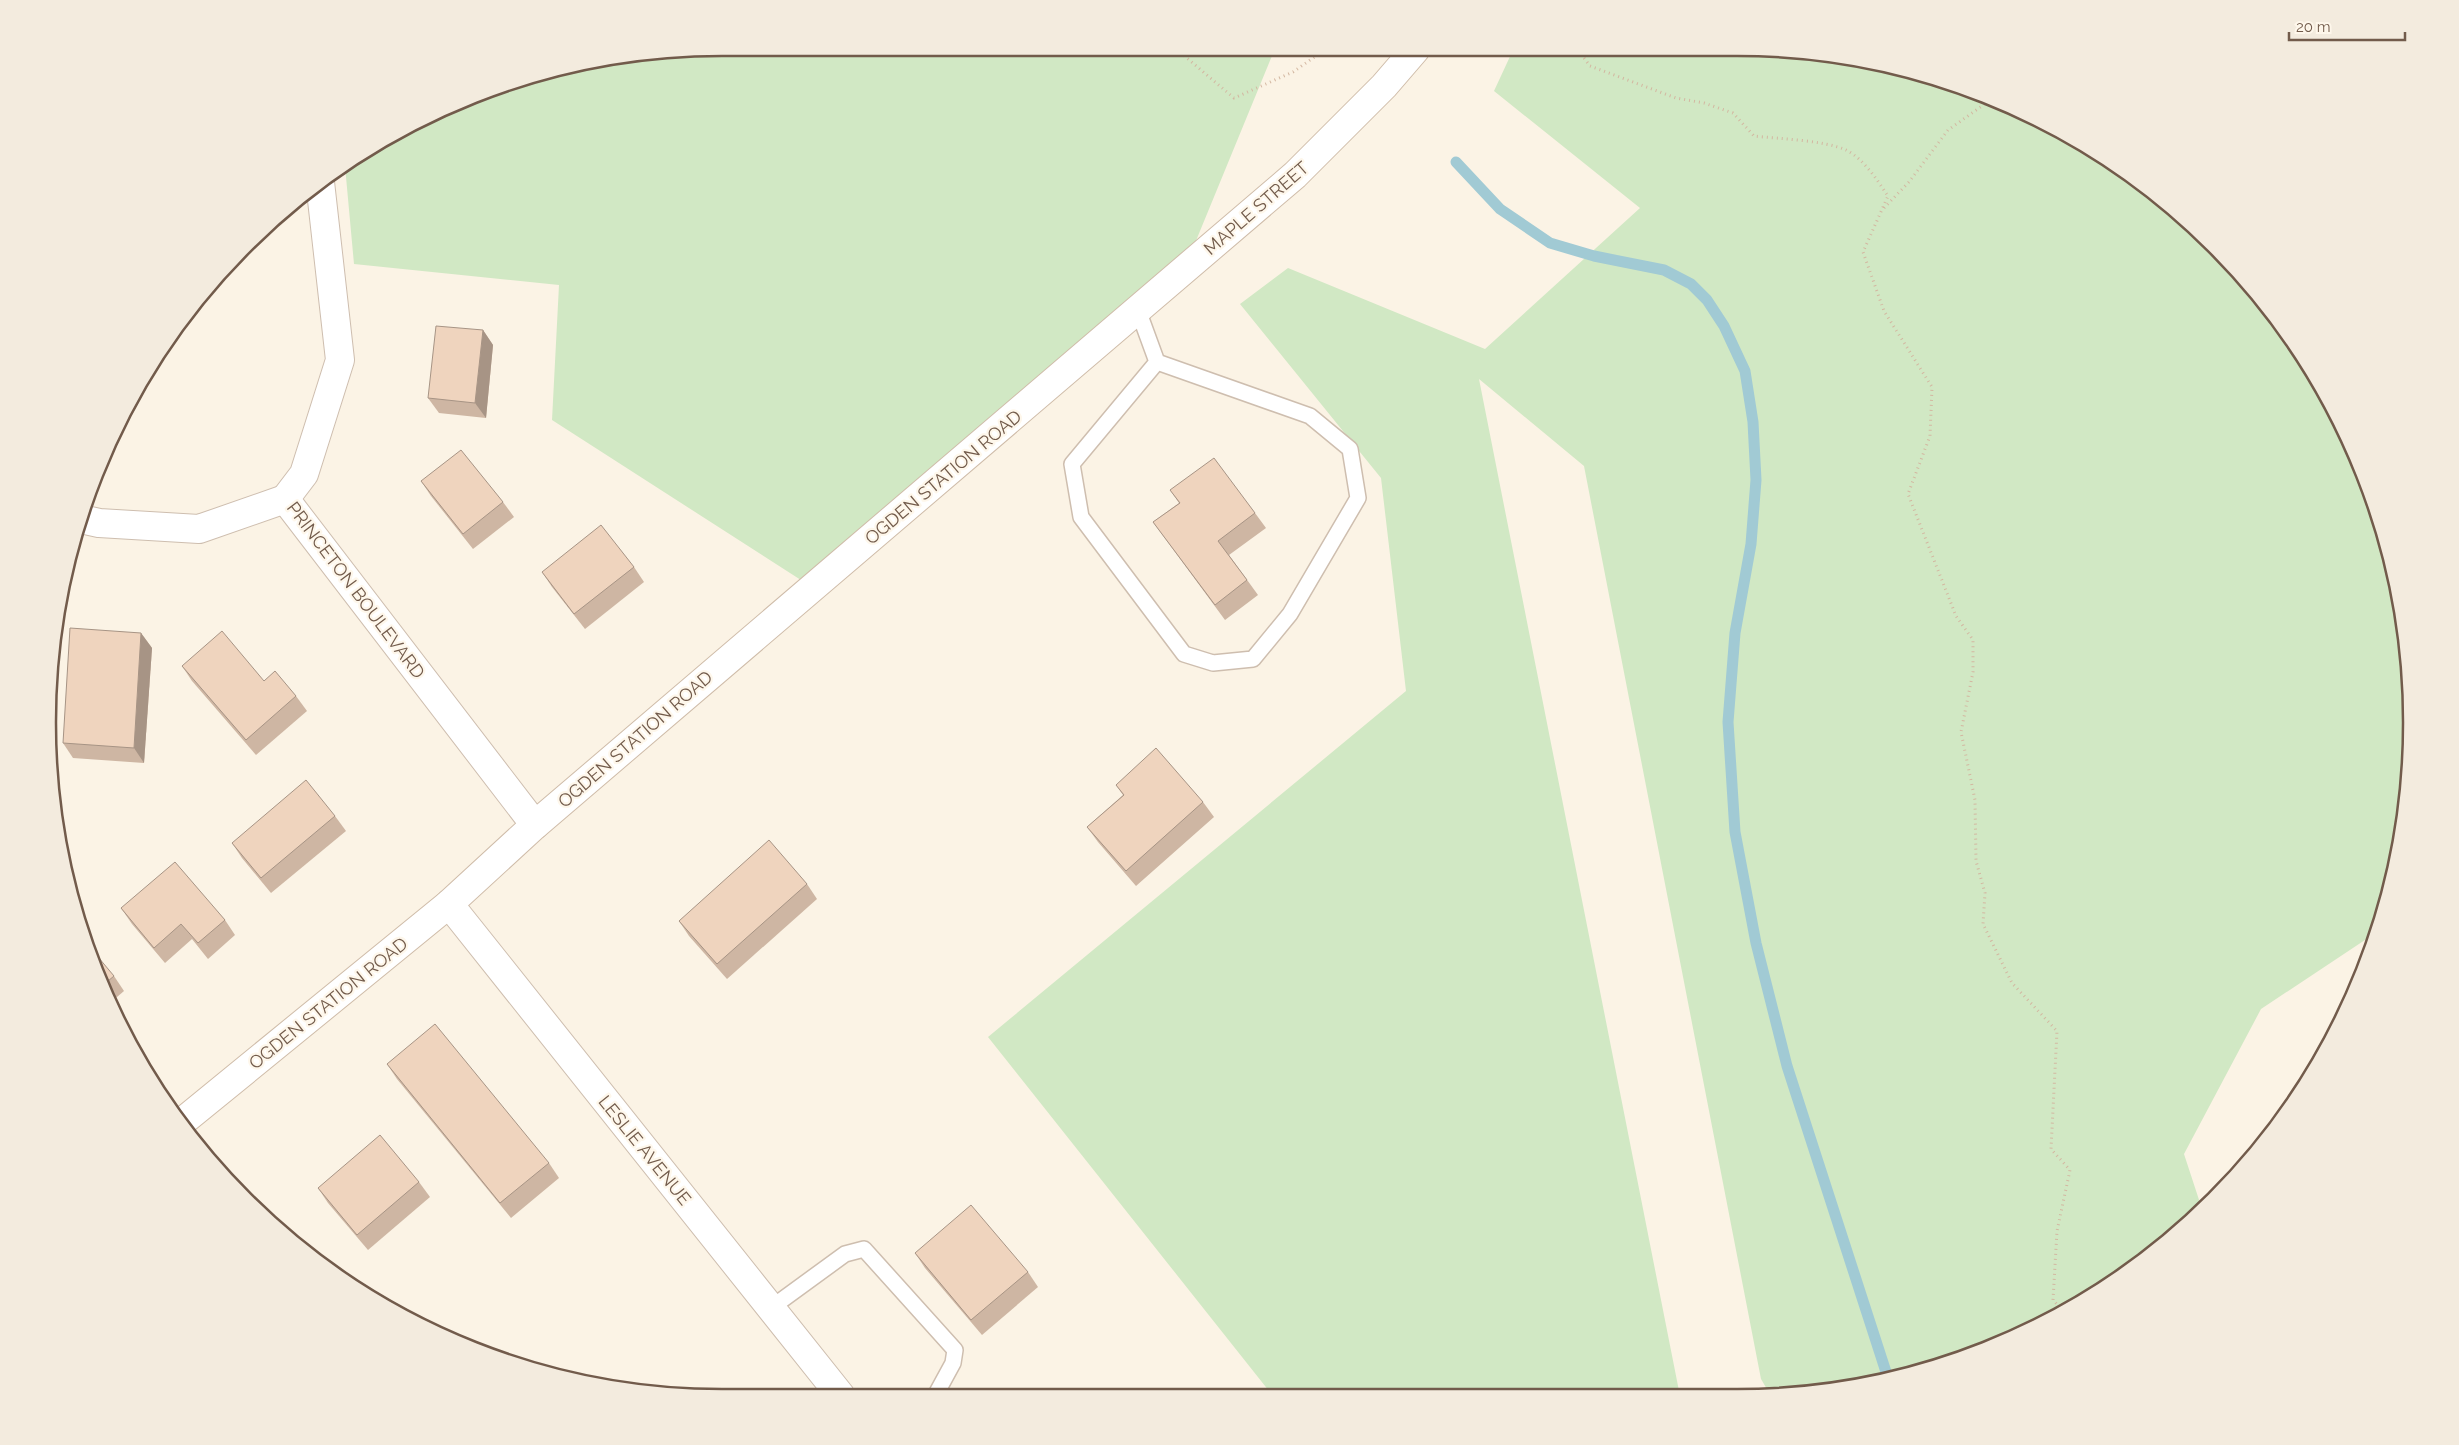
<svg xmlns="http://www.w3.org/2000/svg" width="2459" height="1445" viewBox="0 0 2459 1445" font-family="Raleway,sans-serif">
  <rect width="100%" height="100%" fill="#fbf3e5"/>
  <g fill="#d1e8c4">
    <polygon points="1781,49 1953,83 2111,161 2181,218 2309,368 2360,464 2398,591 2411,722 2399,854 2374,934 2261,1009 2184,1154 2202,1209 2074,1307 1953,1362 1781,1396 1771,1396 1761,1379 1584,466 1479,379 1680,1396 1273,1396 988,1037 1406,691 1381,478 1240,304 1288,268 1485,349 1640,208 1494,91 1513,50"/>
    <polygon points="1274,51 1193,248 804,582 552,420 559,285 354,264 345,166 424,117 506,83 634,53"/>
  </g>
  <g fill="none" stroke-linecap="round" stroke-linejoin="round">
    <polyline stroke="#a1cad4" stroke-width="11" points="1456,162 1500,209 1550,243 1594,256 1664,270 1691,284 1707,300 1724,326 1745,371 1753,422 1756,480 1751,544 1735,633 1728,722 1735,832 1756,943 1787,1066 1887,1375"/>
    <defs>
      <g id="lane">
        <polyline points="1138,310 1157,362 1072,464 1081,517 1184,654 1213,663 1253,659 1290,614 1358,498 1350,449 1310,416 1157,362"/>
        <polyline points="771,1308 845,1254 864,1249 955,1350 953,1363 935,1396"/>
      </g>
      <g id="street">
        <polyline points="285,499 535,825"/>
        <polyline points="285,499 304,474 340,360 320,182"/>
        <polyline points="81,519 99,523 199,529 285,499"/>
        <polyline points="449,904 841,1396"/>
      </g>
      <polyline id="secondary" points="182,1122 449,904 535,825 1295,175 1384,86 1415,50"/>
    </defs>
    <use href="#lane" stroke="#cebeaf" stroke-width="18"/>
    <use href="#street" stroke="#cebeaf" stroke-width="30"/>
    <use href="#secondary" stroke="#cfbca9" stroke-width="30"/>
    <g stroke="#d3b7a1" stroke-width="3" stroke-dasharray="1 4" stroke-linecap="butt">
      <path d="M1578 50 1590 66 1676 98 1704 103 1733 113 1754 136C1780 139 1823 140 1846 150 1864 159 1877 180 1888 196L1863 252 1884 311 1932 387 1930 436 1908 494 1956 616 1973 640V672L1961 732 1975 800 1976 861 1985 893 1983 924 2012 983 2057 1031 2051 1149 2070 1170 2057 1231 2053 1300 2064 1312"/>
      <polyline points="1170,51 1181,53 1234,98 1293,72 1323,51"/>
      <polyline points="1884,208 1909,182 1948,130 1989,101"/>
    </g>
    <use href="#lane" stroke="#fff" stroke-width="15"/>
    <use href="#street" stroke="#fff" stroke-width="28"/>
    <use href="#secondary" stroke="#fff" stroke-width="28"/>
  </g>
  <g fill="#ceb6a3">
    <polygon points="483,330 493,345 486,418 439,413 428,398"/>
    <polygon points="421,481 503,502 514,517 473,549 431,496"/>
    <polygon points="1170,490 1255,513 1266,528 1229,555 1258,595 1225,620 1153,522 1179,503"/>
    <polygon points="634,567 644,582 585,629 552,587 542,572"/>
    <polygon points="141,633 152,648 144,763 73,758 63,743"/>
    <polygon points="182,666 264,681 296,696 307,711 256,755 192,681"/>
    <polygon points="1116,785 1203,802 1214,817 1136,886 1098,842 1087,827 1123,795"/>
    <polygon points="335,816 346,831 271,893 242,858 232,843"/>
    <polygon points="807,884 817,899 727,979 689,936 679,921"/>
    <polygon points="121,908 225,920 235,935 208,959 192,939 165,963 132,924"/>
    <polygon points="114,976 124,991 110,1003 99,981"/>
    <polygon points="387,1064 549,1163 559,1178 511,1218 397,1079"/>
    <polygon points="419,1182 430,1197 368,1250 328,1203 318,1188"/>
    <polygon points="915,1253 1028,1272 1038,1287 982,1335 925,1268"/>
  </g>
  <g fill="#a79485">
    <polygon points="483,330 493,345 486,418 475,403"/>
    <polygon points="141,633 152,648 144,763 134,748"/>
  </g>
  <g fill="#efd4be" stroke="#a79485">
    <polygon points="436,326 483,330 475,403 428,398"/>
    <polygon points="461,450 503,502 463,534 421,481"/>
    <polygon points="1214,458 1255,513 1218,541 1247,580 1215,605 1153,522 1180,503 1170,490"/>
    <polygon points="601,525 634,567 574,614 542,572"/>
    <polygon points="70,628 141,633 134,748 63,743"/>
    <polygon points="222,631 264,681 275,671 296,696 246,740 182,666"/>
    <polygon points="1156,748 1203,802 1126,871 1087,827 1124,795 1116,785"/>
    <polygon points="306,780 335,816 261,878 232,843"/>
    <polygon points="769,840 807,884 717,964 679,921"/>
    <polygon points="175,862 225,920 198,943 181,924 154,948 121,908"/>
    <polygon points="88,945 114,976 102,986 99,981"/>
    <polygon points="435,1024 549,1163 500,1203 387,1064"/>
    <polygon points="380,1135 419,1182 357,1235 318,1188"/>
    <polygon points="971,1205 1028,1272 971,1320 915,1253"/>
  </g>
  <g text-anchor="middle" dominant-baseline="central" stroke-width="4.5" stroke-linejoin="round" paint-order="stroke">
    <g font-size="18" fill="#725b4b" stroke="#fef7eb">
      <text transform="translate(1256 208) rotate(-41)">MAPLE STREET</text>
      <text transform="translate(943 477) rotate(-40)">OGDEN STATION ROAD</text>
      <text transform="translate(356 590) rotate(53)">PRINCETON BOULEVARD</text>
      <text transform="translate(635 739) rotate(-41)">OGDEN STATION ROAD</text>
      <text transform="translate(328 1003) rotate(-39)">OGDEN STATION ROAD</text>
      <text transform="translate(645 1150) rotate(51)">LESLIE AVENUE</text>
    </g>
  </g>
  <path d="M0 0H2459V1445H0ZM722 56H1737A666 666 0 0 1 2403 722V723A666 666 0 0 1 1737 1389H722A666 666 0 0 1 56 723V722A666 666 0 0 1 722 56Z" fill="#f3ebde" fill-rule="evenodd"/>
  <path fill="none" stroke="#725b4b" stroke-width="2.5" d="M722 56H1737A666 666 0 0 1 2403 722V723A666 666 0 0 1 1737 1389H722A666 666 0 0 1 56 723V722A666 666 0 0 1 722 56Z"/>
  <path d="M2289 32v8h116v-8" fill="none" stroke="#725b4b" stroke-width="2.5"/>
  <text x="2296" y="32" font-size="15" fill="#725b4b" stroke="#fef7eb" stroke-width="4" paint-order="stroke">20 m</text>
</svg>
